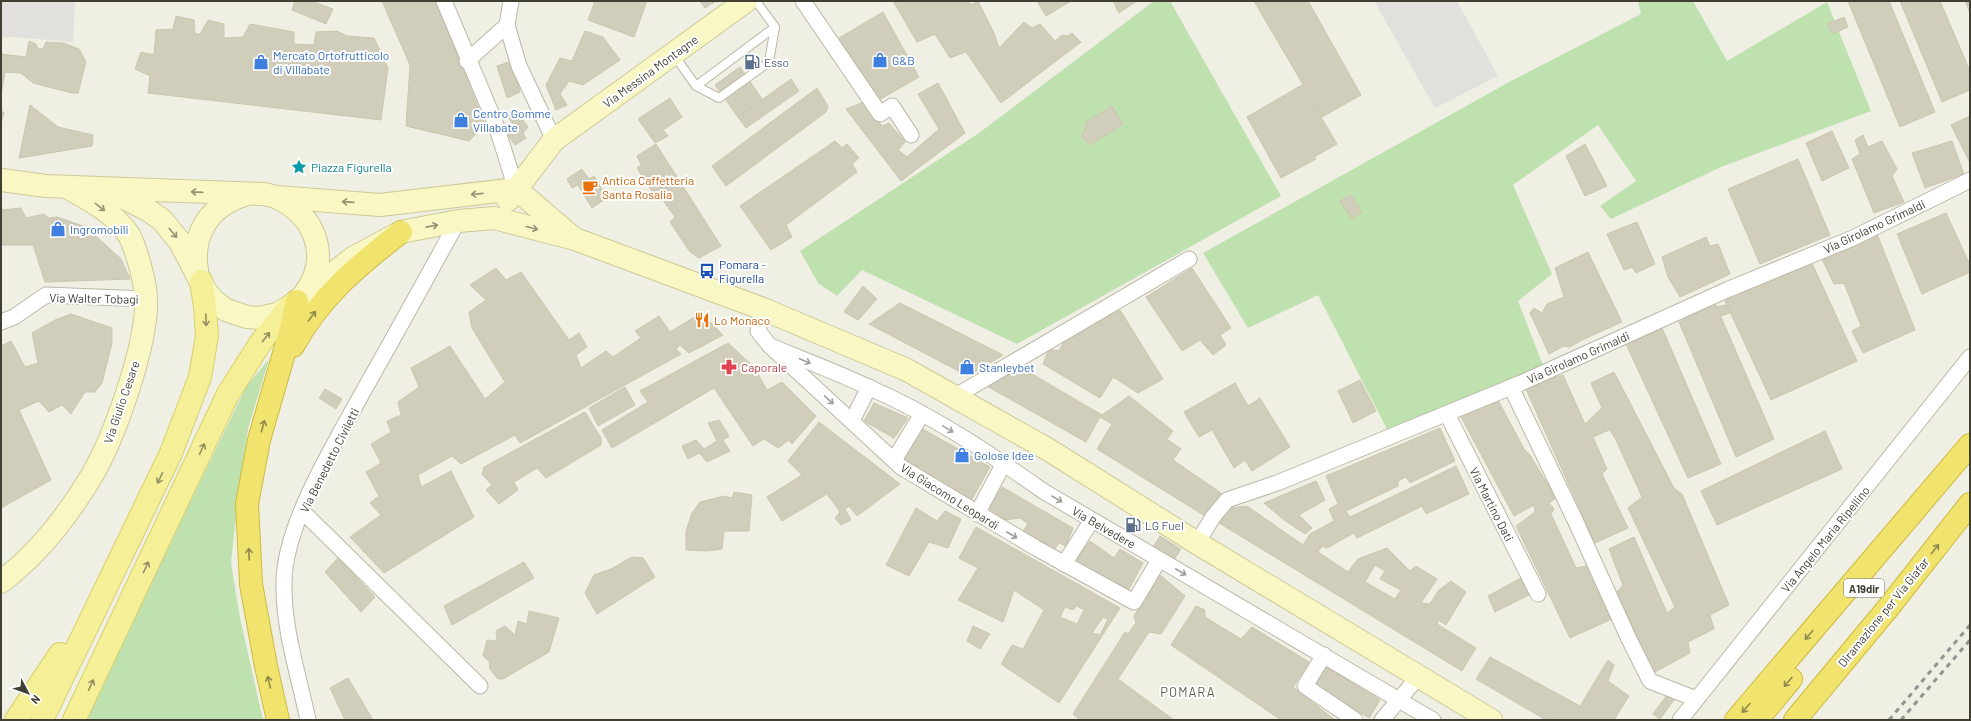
<svg xmlns="http://www.w3.org/2000/svg" width="1971" height="721" viewBox="0 0 1971 721" font-family="Barlow,sans-serif">
  <rect width="100%" height="100%" fill="#f0efe4"/>
  <g fill="#bfe1af">
    <polygon points="1154,1 1170,1 1281,196 1017,344 862,270 837,296 818,283 800,251 979,133"/>
    <polygon points="1638,1 1693,1 1727,61 1827,2 1871,111 1721,167 1611,219 1600,206 1636,181 1598,125 1513,185 1552,274 1518,301 1544,368 1387,429 1318,295 1248,328 1203,253 1511,81 1641,14"/>
    <polygon points="269,359 248,429 239,488 231,563 240,618 263,720 87,720 148,589 246,387"/>
  </g>
  <g fill="#e1e0dc">
    <polygon points="1,1 75,1 73,42 13,37 1,38"/>
    <polygon points="1374,1 1457,1 1498,76 1435,108"/>
  </g>
  <g fill="#d0cdba" stroke="#cbc6ae" fill-rule="evenodd">
    <polygon points="295,1 311,1 333,9 326,24 292,10"/>
    <polygon points="382,1 436,1 485,124 469,141 406,126 410,65"/>
    <polygon points="595,1 647,1 634,37 588,20"/>
    <polygon points="700,1 716,1 705,8"/>
    <polygon points="893,1 968,1 972,5 978,1 994,33 999,48 1024,22 1032,28 1040,24 1055,41 1062,35 1068,36 1072,33 1081,42 1001,103 966,52 950,58 935,34 917,42"/>
    <polygon points="1037,1 1071,1 1046,16"/>
    <polygon points="1113,1 1137,1 1119,13"/>
    <polygon points="1254,1 1308,1 1361,95 1322,117"/>
    <polygon points="1848,1 1889,1 1935,112 1900,127"/>
    <polygon points="1900,1 1940,1 1970,71 1970,90 1942,102"/>
    <polygon points="1965,1 1970,1 1970,13"/>
    <polygon points="883,12 919,77 879,100 845,60 850,56 839,38"/>
    <polygon points="176,16 194,20 195,34 200,34 208,20 224,24 224,38 243,37 250,24 294,32 294,44 314,45 316,32 337,31 347,36 374,38 388,68 381,120 148,93 150,76 135,69 141,52 154,55 156,30 173,29"/>
    <polygon points="1844,17 1848,27 1832,34 1827,24"/>
    <polygon points="585,31 603,37 620,60 583,85 569,81 560,94 567,105 556,110 546,85 560,58 572,61"/>
    <polygon points="29,41 36,44 38,49 43,49 46,42 63,43 79,49 86,62 78,93 72,93 33,83 21,73 5,72 1,95 1,54 26,57"/>
    <polygon points="512,61 520,92 507,98 497,66"/>
    <polygon points="740,67 762,99 738,117 715,85"/>
    <polygon points="791,79 799,91 746,128 738,117"/>
    <polygon points="938,83 965,133 901,181 846,109 864,102 882,126 889,123 905,142 898,150 907,157 939,129 918,94"/>
    <polygon points="1302,85 1337,144 1314,157 1316,159 1281,178 1247,117"/>
    <polygon points="817,88 828,106 826,112 726,186 712,166"/>
    <polygon points="670,98 682,117 663,130 668,136 655,143 638,119"/>
    <polygon points="30,105 58,127 93,135 92,146 19,158"/>
    <polygon points="1112,106 1123,124 1090,145 1081,136 1085,132 1086,122"/>
    <polygon points="1,110 4,113 1,123"/>
    <polygon points="516,110 528,127 523,133 526,138 515,145 506,133 514,127 508,116"/>
    <polygon points="1970,116 1970,163 1951,125"/>
    <polygon points="1832,131 1849,168 1822,181 1806,143"/>
    <polygon points="1863,135 1868,147 1882,141 1897,169 1892,176 1904,202 1874,213 1852,159 1860,154 1855,140"/>
    <polygon points="835,141 842,148 847,144 859,158 852,164 857,172 786,225 792,237 771,250 740,206"/>
    <polygon points="1952,141 1964,174 1925,188 1912,153"/>
    <polygon points="656,144 721,246 699,258 690,252 670,222 675,217 662,199 658,201 637,168 641,165 637,156"/>
    <polygon points="1585,144 1607,186 1585,196 1566,156"/>
    <polygon points="1798,159 1830,235 1760,264 1728,189"/>
    <polygon points="582,169 589,179 594,176 607,198 592,208 578,185 572,188 567,179"/>
    <polygon points="1351,195 1362,212 1352,219 1340,201"/>
    <polygon points="21,208 26,218 44,214 48,218 57,217 86,227 121,259 130,279 45,282 33,245 1,245 1,210"/>
    <polygon points="1946,213 1970,265 1970,272 1922,294 1897,234"/>
    <polygon points="1637,222 1655,264 1636,273 1632,267 1624,270 1607,234"/>
    <polygon points="1877,234 1915,330 1863,353 1852,331 1861,326 1844,283 1834,284 1822,259"/>
    <polygon points="1706,237 1710,246 1718,244 1730,274 1680,297 1668,277 1662,257"/>
    <polygon points="1588,252 1622,322 1582,340 1570,347 1564,346 1549,354 1530,313 1534,308 1542,313 1547,304 1564,297 1555,268"/>
    <polygon points="1811,261 1857,361 1771,400 1725,301"/>
    <polygon points="496,268 506,280 521,272 569,340 579,333 587,347 576,355 581,368 606,351 613,357 641,338 635,331 659,316 670,332 701,313 723,335 689,353 680,345 676,349 681,354 520,443 515,435 461,464 452,456 418,475 421,487 451,471 474,517 384,573 350,537 381,515 370,503 379,496 366,472 381,463 371,444 391,432 387,421 401,415 398,402 419,387 411,368 450,346 485,399 505,382 472,328 469,312 486,300 470,285"/>
    <polygon points="1192,268 1231,328 1220,335 1226,345 1213,355 1200,340 1182,351 1146,297"/>
    <polygon points="863,286 877,299 858,320 844,312"/>
    <polygon points="900,303 1003,355 968,376 869,324"/>
    <polygon points="1715,303 1774,439 1736,457 1679,322"/>
    <polygon points="1726,305 1730,313 1721,316 1717,307"/>
    <polygon points="1120,310 1163,379 1138,393 1113,377 1100,398 1043,364 1049,349 1059,351 1065,340"/>
    <polygon points="71,314 112,328 112,343 102,383 95,392 85,392 71,414 62,405 49,412 39,401 19,410 51,480 1,508 1,346 11,341 25,367 38,363 32,333 55,320"/>
    <polygon points="1662,328 1721,464 1688,478 1626,344"/>
    <polygon points="728,343 754,367 767,390 782,382 816,416 792,444 789,440 778,448 764,439 753,446 714,388 612,448 602,430 648,402 640,391"/>
    <polygon points="1015,364 1102,415 1129,396 1173,431 1167,439 1181,449 1173,460 1221,493 1205,516 1097,449 1112,424 1100,417 1086,442 985,385"/>
    <polygon points="1614,372 1674,488 1682,494 1729,605 1710,615 1714,629 1688,642 1690,653 1653,673 1617,592 1623,585 1609,549 1634,537 1667,613 1675,607 1628,508 1642,497 1614,436 1609,430 1593,437 1607,469 1602,474 1628,528 1595,543 1525,387 1563,375 1585,424 1602,408 1591,383"/>
    <polygon points="1360,380 1376,411 1353,423 1338,391"/>
    <polygon points="1235,383 1248,406 1260,398 1290,447 1252,471 1245,460 1234,468 1212,430 1199,437 1184,412"/>
    <polygon points="625,387 635,405 598,426 589,408"/>
    <polygon points="325,389 342,399 336,409 319,398"/>
    <polygon points="1498,400 1524,449 1530,455 1556,498 1549,503 1554,509 1551,514 1576,568 1586,566 1596,589 1603,591 1612,619 1570,638 1516,526 1535,512 1534,505 1514,516 1460,415"/>
    <polygon points="874,403 908,418 894,438 864,421"/>
    <polygon points="585,412 601,438 601,445 546,478 537,468 514,482 518,490 499,504 486,490 492,485 482,474 484,467"/>
    <polygon points="719,420 729,436 723,440 730,451 707,462 699,453 688,459 682,446 696,440 704,449 717,441 708,423"/>
    <polygon points="819,422 900,484 857,516 849,506 845,509 851,520 841,525 835,518 840,512 827,494 782,521 767,497 802,475 788,461"/>
    <polygon points="921,428 990,467 971,501 901,457"/>
    <path d="M1440 428 1455 461 1410 483 1406 477 1398 481V486L1346 511 1350 517 1456 466 1469 494 1426 514 1422 506 1357 538 1354 533 1327 548 1322 546 1318 552 1348 572 1358 559 1387 548 1410 571 1416 566 1437 579 1421 603 1430 604 1438 591 1451 581 1466 592 1446 625 1438 620 1437 624 1476 648 1462 671 1219 523 1229 508 1247 506 1303 545 1310 534 1334 521 1329 509 1338 504 1326 476ZM1375 565 1385 571 1380 579 1401 590 1395 599 1365 582Z"/>
    <polygon points="1825,431 1842,469 1717,525 1701,491"/>
    <polygon points="1316,481 1325,500 1299,515 1312,528 1305,534 1284,520 1264,503"/>
    <polygon points="1002,487 1073,528 1066,546 1059,543 1054,550 1023,531 1028,524 1020,518 1006,520 988,508"/>
    <polygon points="734,492 752,495 749,531 724,531 722,549 707,551 686,550 686,531 692,513 700,502 725,496 732,498"/>
    <polygon points="916,508 937,521 945,511 961,519 948,548 929,542 909,576 886,565"/>
    <path d="M976 527 1120 608 1059 703 1001 664 1012 645 1023 649 1044 610 1014 590 1003 622 958 600 978 568 959 558ZM1077 606 1084 610 1077 624 1060 617 1065 607 1073 610ZM1103 617 1108 619 1100 635 1092 633Z"/>
    <polygon points="1160,536 1181,549 1174,560 1153,547"/>
    <polygon points="1090,541 1114,558 1120,549 1143,563 1129,589 1073,562"/>
    <polygon points="632,557 643,558 655,577 597,614 585,593 594,575 611,569"/>
    <polygon points="338,558 375,597 361,612 325,572"/>
    <polygon points="524,562 534,578 452,625 444,606"/>
    <polygon points="1159,574 1185,596 1161,634 1149,632 1118,679 1174,720 1080,720 1073,714 1125,632 1128,634 1136,623 1134,616"/>
    <polygon points="1521,578 1529,595 1495,612 1488,596"/>
    <polygon points="1196,606 1205,610 1205,617 1241,639 1252,627 1309,662 1293,687 1335,720 1281,720 1171,645"/>
    <polygon points="529,611 559,618 549,652 503,679 498,679 490,669 489,661 483,656 487,640 497,641 496,631 505,626 515,635 518,621 527,624"/>
    <polygon points="973,626 990,634 980,649 967,641"/>
    <polygon points="1490,657 1580,706 1608,660 1614,665 1608,681 1629,696 1614,720 1546,720 1476,679"/>
    <polygon points="1326,667 1380,700 1369,718 1315,685"/>
    <polygon points="348,678 373,720 345,720 330,688"/>
    <polygon points="1667,695 1674,700 1660,719 1653,714"/>
  </g>
  <g fill="none" stroke-linecap="round" stroke-linejoin="round">
    <defs>
      <g id="lane">
        <polyline points="674,55 696,86 719,98 769,62 775,27 756,1"/>
        <polyline points="696,86 775,27"/>
      </g>
      <g id="street">
        <polyline points="444,1 495,122 516,189"/>
        <polyline points="511,1 507,25 519,66 554,140"/>
        <polyline points="803,1 880,114 892,106 911,135"/>
        <polyline points="467,61 507,25"/>
        <polyline points="763,309 758,331 770,346 901,467 1036,548 1134,602 1159,560"/>
        <polyline points="1,322 14,317 46,295 146,299"/>
        <path d="M770 346C802 359 836 372 868 387 930 414 988 452 1043 491L1433 720"/>
        <polyline points="1511,387 1575,520 1628,637 1650,681 1696,699"/>
        <polyline points="954,397 1189,259"/>
        <polyline points="1447,414 1538,594"/>
        <polyline points="852,421 869,387"/>
        <polyline points="894,460 922,414"/>
        <polyline points="302,511 480,686"/>
        <polyline points="977,514 1004,463"/>
        <polyline points="1197,543 1213,517 1227,500 1277,483 1521,383 1729,289 1853,238 1970,180"/>
        <polyline points="1064,564 1092,520"/>
        <polyline points="1324,655 1305,686 1355,720"/>
        <path d="M308 720C299 676 283 629 284 583 284 524 336 442 364 390 396 334 427 277 458 221"/>
        <polyline points="1382,720 1418,677"/>
        <polyline points="1680,720 1970,357"/>
      </g>
      <g id="secondary">
        <polyline points="1,180 46,186 264,194 277,197 380,205 516,189 571,236"/>
        <polyline points="106,189 148,210 162,220 180,242 205,290 214,301 226,310 247,317 259,318 277,314 289,307 353,258 401,232 458,221 494,218 575,239 763,309 907,370 1049,450 1197,543 1491,720"/>
        <path d="M278 198C316 216 331 258 305 293"/>
        <polyline points="508,200 554,140 746,1"/>
        <path d="M197 270C191 234 210 205 245 195"/>
        <path d="M1 582C38 554 67 517 91 477 114 439 148 343 146 299 146 284 136 248 129 235 115 214 92 201 70 189"/>
      </g>
      <g id="primary">
        <polyline points="16,720 60,654"/>
        <polyline points="42,720 171,453 200,377 207,336 205,306 201,281"/>
        <polyline points="74,720 228,394 261,342 289,307"/>
      </g>
      <g id="highway">
        <path d="M293 346C320 297 357 266 401 232"/>
        <polyline points="278,720 266,666 251,584 247,504 259,440 291,329 297,301"/>
        <polyline points="1736,720 1970,445"/>
        <polyline points="1757,720 1791,679"/>
        <polyline points="1795,720 1888,608 1970,504"/>
      </g>
    </defs>
    <use href="#lane" stroke="#bab8a7" stroke-width="10"/>
    <use href="#street" stroke="#bab8a7" stroke-width="17"/>
    <use href="#secondary" stroke="#ccca97" stroke-width="24"/>
    <use href="#primary" stroke="#d8d06a" stroke-width="24"/>
    <use href="#highway" stroke="#ceba40" stroke-width="24"/>
    <use href="#lane" stroke="#fff" stroke-width="8"/>
    <use href="#street" stroke="#fff" stroke-width="15"/>
    <use href="#secondary" stroke="#f9f8c5" stroke-width="22"/>
    <use href="#primary" stroke="#f5f098" stroke-width="22"/>
    <use href="#highway" stroke="#f0e36e" stroke-width="22"/>
    <g stroke="#939393" stroke-width="3" stroke-dasharray="5 5" stroke-linecap="butt">
      <polyline points="1889,720 1970,625"/>
      <polyline points="1901,720 1970,640"/>
    </g>
  </g>
  <defs><path id="oneway-shaft" d="M-6 0H5M1.5-3L5.5 0L1.5 3" fill="none" stroke-width="1.6" stroke-linecap="round" stroke-linejoin="round"/></defs>
  <g stroke="#949275">
    <use href="#oneway-shaft" transform="translate(197 192) rotate(-178)"/>
    <use href="#oneway-shaft" transform="translate(477 194) rotate(174)"/>
    <use href="#oneway-shaft" transform="translate(348 202) rotate(-176)"/>
    <use href="#oneway-shaft" transform="translate(100 207) rotate(38)"/>
    <use href="#oneway-shaft" transform="translate(432 226) rotate(-11)"/>
    <use href="#oneway-shaft" transform="translate(532 228) rotate(15)"/>
    <use href="#oneway-shaft" transform="translate(173 233) rotate(50)"/>
  </g>
  <g stroke="#90894e">
    <use href="#oneway-shaft" transform="translate(312 316) rotate(-54)"/>
    <use href="#oneway-shaft" transform="translate(263 426) rotate(-74)"/>
    <use href="#oneway-shaft" transform="translate(1935 549) rotate(-52)"/>
    <use href="#oneway-shaft" transform="translate(249 554) rotate(-93)"/>
    <use href="#oneway-shaft" transform="translate(1809 635) rotate(130)"/>
    <use href="#oneway-shaft" transform="translate(269 682) rotate(-103)"/>
    <use href="#oneway-shaft" transform="translate(1788 682) rotate(130)"/>
    <use href="#oneway-shaft" transform="translate(1746 708) rotate(131)"/>
  </g>
  <g stroke="#928f61">
    <use href="#oneway-shaft" transform="translate(206 320) rotate(88)"/>
    <use href="#oneway-shaft" transform="translate(266 337) rotate(-52)"/>
    <use href="#oneway-shaft" transform="translate(202 449) rotate(-65)"/>
    <use href="#oneway-shaft" transform="translate(160 478) rotate(115)"/>
    <use href="#oneway-shaft" transform="translate(146 567) rotate(-65)"/>
    <use href="#oneway-shaft" transform="translate(91 685) rotate(-65)"/>
  </g>
  <g stroke="#a09f9a">
    <use href="#oneway-shaft" transform="translate(805 361) rotate(23)"/>
    <use href="#oneway-shaft" transform="translate(829 400) rotate(43)"/>
    <use href="#oneway-shaft" transform="translate(948 429) rotate(31)"/>
    <use href="#oneway-shaft" transform="translate(1057 499) rotate(30)"/>
    <use href="#oneway-shaft" transform="translate(1012 535) rotate(30)"/>
    <use href="#oneway-shaft" transform="translate(1181 572) rotate(30)"/>
  </g>
  <defs>
    <symbol id="shop-bare" viewBox="-9 -9 18 18"><path d="M-5-2.5h2.3a2.7 3.5 0 0 1 5.4 0H5L5.5 6h-11ZM-1.5-2.5h3a1.5 2.3 0 0 0-3 0Z" fill="#3f7fe0" stroke="#fff" stroke-width="2.5" paint-order="stroke"/></symbol>
    <symbol id="fuel-bare" viewBox="-9 -9 18 18"><path d="M-5.5-6h7V0h2V4h1.3V-2.5L3-4.5l.8-.8L6-3V5H2.5V1h-1V6h-7ZM-4.2-4.7v3.2H.2V-4.7Z" fill="#5c6f8a" stroke="#fff" stroke-width="2.5" paint-order="stroke"/></symbol>
    <symbol id="sight-bare" viewBox="-9 -9 18 18"><path d="M0-6L1.8-2.2L6-1.7L2.9 1.2L3.7 5.4L0 3.3L-3.7 5.4L-2.9 1.2L-6-1.7L-1.8-2.2Z" fill="#0f9aa8" stroke="#fff" stroke-width="2.5" paint-order="stroke"/></symbol>
    <symbol id="cafe-bare" viewBox="-9 -9 18 18"><path d="M-5.5-4.5H6V0H3Q3 3.5 0 3.5H-2.5Q-5.5 3.5-5.5 0ZM3-3.2v2h1.7v-2ZM-6 4.5H4V6H-6Z" fill="#e8710a" stroke="#fff" stroke-width="2.5" paint-order="stroke"/></symbol>
    <symbol id="bus-bare" viewBox="-9 -9 18 18"><path d="M-5-6H5V4H4V6H2V4H-2V6H-4V4H-5ZM-3.5-4V0h7V-4ZM-3.5 1.2v1.5H-2V1.2ZM2 1.2v1.5H3.5V1.2Z" fill="#1a4fb4" stroke="#fff" stroke-width="2.5" paint-order="stroke"/></symbol>
    <symbol id="restaurant-bare" viewBox="-9 -9 18 18"><path d="M-5-6h1v4h1v-4h1v4h1v-4h1v5L-1.5 .5V6h-2V.5L-5-1ZM5-6V6H3V1.5H1.5Q1.5-4 5-6Z" fill="#e8710a" stroke="#fff" stroke-width="2.5" paint-order="stroke"/></symbol>
    <symbol id="pharmacy-bare" viewBox="-9 -9 18 18"><path d="M-2-6h4v4h4v4h-4v4h-4v-4h-4v-4h4Z" fill="#e0444e" stroke="#fff" stroke-width="2.5" paint-order="stroke"/></symbol>
  </defs>
  <g fill-rule="evenodd">
    <use href="#shop-bare" x="869" y="49" width="22" height="22"/>
    <use href="#shop-bare" x="250" y="51" width="22" height="22"/>
    <use href="#fuel-bare" x="741" y="51" width="22" height="22"/>
    <use href="#shop-bare" x="450" y="109" width="22" height="22"/>
    <use href="#sight-bare" x="288" y="156" width="22" height="22"/>
    <use href="#cafe-bare" x="579" y="176" width="22" height="22"/>
    <use href="#shop-bare" x="47" y="218" width="22" height="22"/>
    <use href="#bus-bare" x="696" y="260" width="22" height="22"/>
    <use href="#restaurant-bare" x="691" y="309" width="22" height="22"/>
    <use href="#pharmacy-bare" x="718" y="356" width="22" height="22"/>
    <use href="#shop-bare" x="956" y="356" width="22" height="22"/>
    <use href="#shop-bare" x="951" y="444" width="22" height="22"/>
    <use href="#fuel-bare" x="1122" y="514" width="22" height="22"/>
  </g>
  <g text-anchor="middle" dominant-baseline="central" stroke-width="4" stroke-linejoin="round" paint-order="stroke">
    <rect fill="#fff" stroke="#7a7971" stroke-width="1" x="1844" y="579" width="40" height="18" rx="3"/>
    <g font-size="11" font-weight="bold" fill="#413f34">
      <text x="1864" y="588">A19dir</text>
    </g>
    <g font-size="12" fill="#366cbe" stroke="#fff" text-anchor="start">
      <text x="273" y="55">Mercato Ortofrutticolo<tspan x="273" dy="14">di Villabate</tspan></text>
      <text x="892" y="60">G&amp;B</text>
      <text x="473" y="113">Centro Gomme<tspan x="473" dy="14">Villabate</tspan></text>
      <text x="70" y="229">Ingromobili</text>
      <text x="979" y="367">Stanleybet</text>
      <text x="974" y="455">Golose Idee</text>
    </g>
    <g font-size="12" fill="#4e5e75" stroke="#fff" text-anchor="start">
      <text x="764" y="62">Esso</text>
      <text x="1145" y="525">LG Fuel</text>
    </g>
    <g font-size="12" fill="#413f34" stroke="#fff">
      <text transform="translate(650 71) rotate(-36)">Via Messina Montagne</text>
      <text transform="translate(1874 226) rotate(-25)">Via Girolamo Grimaldi</text>
      <text transform="translate(94 298) rotate(1)">Via Walter Tobagi</text>
      <text transform="translate(1578 357) rotate(-24)">Via Girolamo Grimaldi</text>
      <text transform="translate(121 402) rotate(-71)">Via Giulio Cesare</text>
      <text transform="translate(329 460) rotate(-63)">Via Benedetto Civiletti</text>
      <text transform="translate(950 496) rotate(32)">Via Giacomo Leopardi</text>
      <text transform="translate(1492 504) rotate(63)">Via Martino Dati</text>
      <text transform="translate(1104 527) rotate(30)">Via Belvedere</text>
      <text transform="translate(1825 539) rotate(-51)">Via Angelo Maria Ripellino</text>
      <text transform="translate(1883 612) rotate(-51)">Diramazione per Via Giafar</text>
    </g>
    <g font-size="12" fill="#0d838f" stroke="#fff" text-anchor="start">
      <text x="311" y="167">Piazza Figurella</text>
    </g>
    <g font-size="12" fill="#c56008" stroke="#fff" text-anchor="start">
      <text x="602" y="180">Antica Caffetteria<tspan x="602" dy="14">Santa Rosalia</tspan></text>
      <text x="714" y="320">Lo Monaco</text>
    </g>
    <g font-size="12" fill="#164399" stroke="#fff" text-anchor="start">
      <text x="719" y="264">Pomara -<tspan x="719" dy="14">Figurella</tspan></text>
    </g>
    <g font-size="12" fill="#be3a42" stroke="#fff" text-anchor="start">
      <text x="741" y="367">Caporale</text>
    </g>
    <g font-size="13" letter-spacing="1" fill="#635f4d" stroke="#fff">
      <text x="1188" y="692">POMARA</text>
    </g>
  </g>
  <rect width="1971" height="721" fill="none" stroke="#413f34" stroke-width="4"/>
  <g transform="translate(28 693) rotate(131)" stroke="#ffffff" stroke-width="3" paint-order="stroke">
  <path d="M0-3L7 15L0 10L-7 15Z" fill="#413f34"/>
  <text y="-6" font-size="11" font-weight="bold" text-anchor="middle" fill="#413f34">N</text>
  </g>
</svg>
